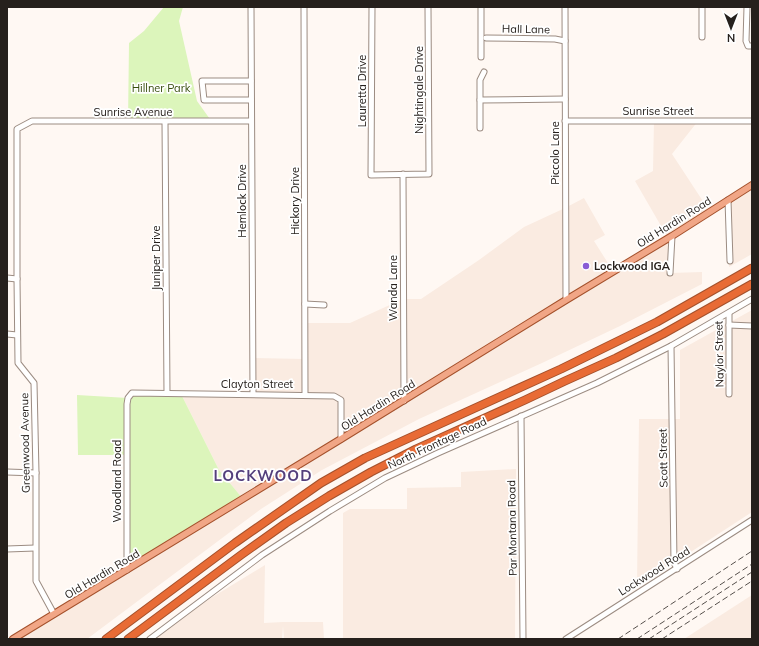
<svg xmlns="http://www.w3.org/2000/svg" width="759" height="646" viewBox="0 0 759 646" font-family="Mulish,sans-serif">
  <rect width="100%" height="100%" fill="#fff8f3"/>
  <g fill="#faebe1">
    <polygon points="654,121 698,121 672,154 710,212 672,236 670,273 702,272 702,284 620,326 542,363 419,419 322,470 261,509 87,639 13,639 243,499 219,470 181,394 253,394 253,358 305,359 305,323 350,323 403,299 421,299 479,260 524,227 565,208 584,198 605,235 594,241 613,271 668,238 635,181 653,171"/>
    <polygon points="752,185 752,254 729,267 728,200"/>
    <polygon points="752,310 752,512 686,555 637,584 639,419 680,419 680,350"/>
    <polygon points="516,469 515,639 343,639 343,513 350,509 407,509 407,488 461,487 461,472"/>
    <polygon points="265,565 264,623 283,622 323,622 324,639 284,639 283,626 282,639 150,639 183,615"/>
    <polygon points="752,595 752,639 684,639"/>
  </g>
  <g fill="#dcf5bb">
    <polygon points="164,7 183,7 179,21 197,101 212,122 128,122 129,43 144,31"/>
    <polygon points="132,393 181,394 219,470 243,499 127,570 127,455 78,455 77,395 128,398"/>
  </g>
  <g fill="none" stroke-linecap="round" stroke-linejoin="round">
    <defs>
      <g id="minor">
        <polyline points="251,7 253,394"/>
        <polyline points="304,7 305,395"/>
        <polyline points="372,7 371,175 429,174 428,7"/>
        <polyline points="565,7 566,300"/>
        <polyline points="702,7 702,37"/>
        <polyline points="747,7 746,41 748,46 752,46"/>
        <polyline points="486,38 555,39 565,41"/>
        <polyline points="481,57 481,7"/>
        <polyline points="251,81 202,81 204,100 251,100"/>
        <polyline points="480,100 565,99"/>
        <polyline points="565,121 752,121"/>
        <polyline points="165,122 167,393"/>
        <polyline points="480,128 480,80 484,72"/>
        <polyline points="403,174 404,401"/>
        <polyline points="728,200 730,261"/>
        <polyline points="670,273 672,236"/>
        <polyline points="7,278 17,279"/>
        <polyline points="305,304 324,305"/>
        <polyline points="729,313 729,394"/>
        <polyline points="729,325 752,326"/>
        <polyline points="7,334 17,335"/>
        <polyline points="671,346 674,562 677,569"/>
        <polyline points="521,416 523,639"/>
        <polyline points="7,472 36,473"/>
        <polyline points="7,549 35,548"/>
        <polyline points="127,570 127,404 128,398 132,393 334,396 341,400 341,439"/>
        <polyline points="54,614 36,581 36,473 34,383 18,363 17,279 17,129 32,121 251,121"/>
        <polyline points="150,639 262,555 330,511 385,478 438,453 597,383 671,346 752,299"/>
        <path d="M566 639C628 599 690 560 752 520"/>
      </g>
      <polyline id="major" points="13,639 341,439 566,300 672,236 752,185"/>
      <g id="highway">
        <polyline points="106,639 235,543 321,483 365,458 561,369 657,322 752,268"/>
        <polyline points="128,639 241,555 286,523 329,496 371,472 416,449 525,400 565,381 616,358 663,334 752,284"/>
      </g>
    </defs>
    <use href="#minor" stroke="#9c8c82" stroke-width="7"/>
    <use href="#major" stroke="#a4512c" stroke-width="8"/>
    <use href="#highway" stroke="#a4512c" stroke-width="9"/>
    <use href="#minor" stroke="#fff" stroke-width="5"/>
    <use href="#major" stroke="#f1a686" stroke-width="6"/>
    <use href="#highway" stroke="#e86b35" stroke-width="7"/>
    <g stroke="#56504c" stroke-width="1" stroke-dasharray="6 3" stroke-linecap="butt">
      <polyline points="618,639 752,551"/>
      <polyline points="637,639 752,564"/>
      <polyline points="649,639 752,572"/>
      <polyline points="662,639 752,581"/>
    </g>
  </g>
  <circle fill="#895cd5" stroke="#fff" stroke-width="1.5" cx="586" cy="266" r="4"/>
  <g text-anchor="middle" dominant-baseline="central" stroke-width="3.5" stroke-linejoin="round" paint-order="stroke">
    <g font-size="11" fill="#26201c" stroke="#fff">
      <text transform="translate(526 29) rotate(1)">Hall Lane</text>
      <text transform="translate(419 90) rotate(-90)">Nightingale Drive</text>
      <text transform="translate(362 91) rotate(-90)">Lauretta Drive</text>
      <text x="658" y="111">Sunrise Street</text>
      <text x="133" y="112">Sunrise Avenue</text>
      <text transform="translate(555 153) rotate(-90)">Piccolo Lane</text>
      <text transform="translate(242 201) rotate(-90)">Hemlock Drive</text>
      <text transform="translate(295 201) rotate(-90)">Hickory Drive</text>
      <text transform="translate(674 222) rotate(-32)">Old Hardin Road</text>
      <text transform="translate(156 258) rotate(-90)">Juniper Drive</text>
      <text transform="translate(393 288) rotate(-90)">Wanda Lane</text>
      <text transform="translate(719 354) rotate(-91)">Naylor Street</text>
      <text x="257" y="384">Clayton Street</text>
      <text transform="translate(378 405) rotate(-32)">Old Hardin Road</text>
      <text transform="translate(25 443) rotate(-91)">Greenwood Avenue</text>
      <text transform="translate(437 443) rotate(-25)">North Frontage Road</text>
      <text transform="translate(663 458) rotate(-91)">Scott Street</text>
      <text transform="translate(117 481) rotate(-90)">Woodland Road</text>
      <text transform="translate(512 528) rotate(-91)">Par Montana Road</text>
      <text transform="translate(654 571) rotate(-32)">Lockwood Road</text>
      <text transform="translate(102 574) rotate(-31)">Old Hardin Road</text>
    </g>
    <g font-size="11" fill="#364c0c" stroke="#fff">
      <text x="161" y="88">Hillner Park</text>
    </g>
    <g font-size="11" font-weight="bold" fill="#26201c" stroke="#fff" text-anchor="start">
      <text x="594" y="266">Lockwood IGA</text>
    </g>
    <g font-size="15" font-weight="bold" letter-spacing="1" fill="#543f7c" stroke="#fff">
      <text x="263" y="475">LOCKWOOD</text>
    </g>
  </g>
  <rect width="759" height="646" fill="none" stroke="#26201c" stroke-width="16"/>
  <g transform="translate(731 28) rotate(180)" stroke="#ffffff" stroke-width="3" paint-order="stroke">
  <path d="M0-3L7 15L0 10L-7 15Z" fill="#26201c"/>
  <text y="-6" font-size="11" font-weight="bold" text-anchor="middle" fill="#26201c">N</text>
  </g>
</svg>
